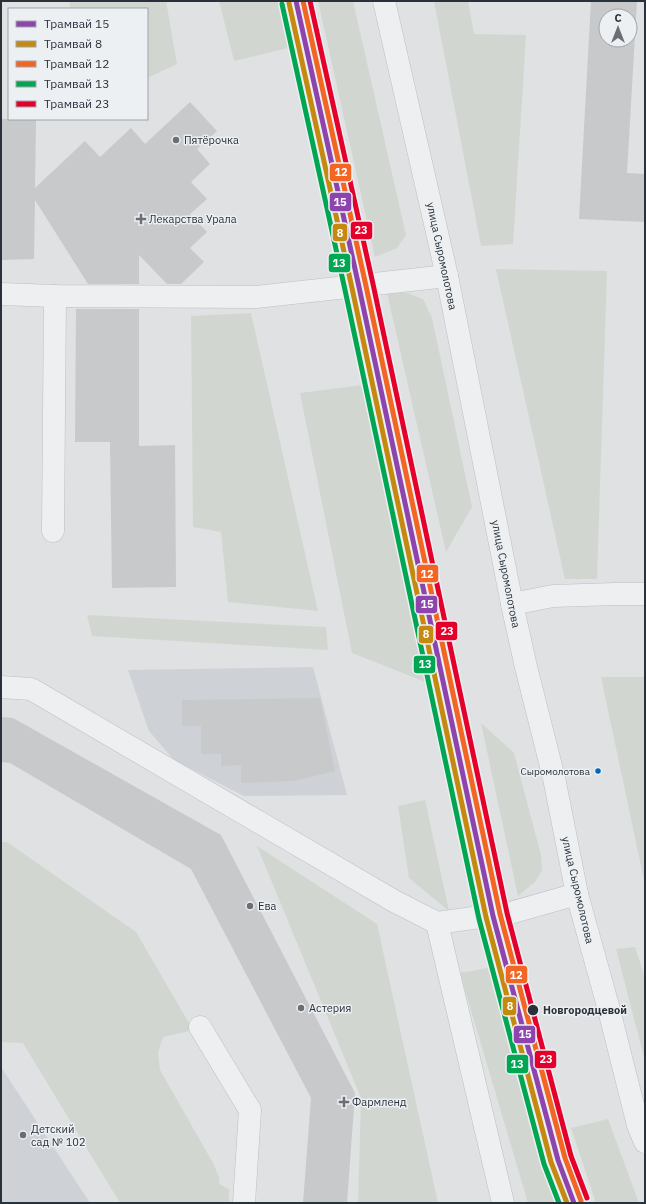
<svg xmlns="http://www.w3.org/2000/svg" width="646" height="1204" viewBox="0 0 646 1204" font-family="'IBM Plex Sans',sans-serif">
  <rect width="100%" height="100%" fill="#dfe1e3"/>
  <g fill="#ced1d6">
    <polygon points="313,667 347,795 244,796 174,760 149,731 128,670"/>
    <polygon points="1,1067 90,1203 1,1203"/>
  </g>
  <g fill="#d1d7d0">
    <polygon points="70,1 166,1 177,64 147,78 147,9 70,9"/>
    <polygon points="219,1 290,1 300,45 234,61"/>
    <polygon points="318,1 353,1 406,235 397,248 375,257"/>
    <polygon points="434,1 468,1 474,34 526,35 513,244 481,246"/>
    <polygon points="496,269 607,271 597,579 565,579"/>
    <polygon points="387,293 407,293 423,299 432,318 472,507 446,552"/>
    <polygon points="251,313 318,611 228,602 221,532 193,527 191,316"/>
    <polygon points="363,385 428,683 352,653 300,393"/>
    <polygon points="87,615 326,627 328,650 92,636"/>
    <polygon points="601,677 645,677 645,885"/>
    <polygon points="481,723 514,753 541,855 542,870 535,882 518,896"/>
    <polygon points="425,800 449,911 409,878 398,806"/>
    <polygon points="1,842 7,842 136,932 193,1030 163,1037 158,1053 160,1070 213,1163 219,1177 219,1184 229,1189 229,1203 120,1203 23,1043 1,1042"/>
    <polygon points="257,846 377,924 438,1203 358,1203 361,1098"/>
    <polygon points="635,947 645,978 645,1061 616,949"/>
    <polygon points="493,967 532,1122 555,1203 528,1203 460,973"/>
    <polygon points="608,1119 639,1203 596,1203 571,1128"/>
  </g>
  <g fill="#c7c9cb" fill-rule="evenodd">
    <path d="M591 1H637L627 173 645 174V222L579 219ZM606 16H630V40H606Z"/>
    <polygon points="190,102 217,131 197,149 210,164 191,182 207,199 190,214 207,232 190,248 204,262 181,284 167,284 139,255 139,284 88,284 35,200 34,259 1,260 1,119 36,119 35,188 85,141 100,157 131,128 145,144"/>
    <polygon points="76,309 139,309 139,446 175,445 176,587 112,588 110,442 75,442"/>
    <polygon points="320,698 335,771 293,781 241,783 241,765 221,766 221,754 201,754 201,726 182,726 182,700"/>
    <polygon points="1,717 13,718 221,835 355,1093 347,1203 303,1203 311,1098 191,869 10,763 1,762"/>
  </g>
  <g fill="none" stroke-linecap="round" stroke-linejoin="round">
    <defs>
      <g id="minor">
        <polyline points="384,1 447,276 512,604 526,667 554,778 577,894 608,1006 638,1125 645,1142"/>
        <polyline points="1,294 55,296 256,297 447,276"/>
        <polyline points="53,531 55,296"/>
        <polyline points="512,604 553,596 615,594 645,594"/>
        <polyline points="1,687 31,689 394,901 437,923"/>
        <polyline points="200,1027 250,1110 244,1203"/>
        <polyline points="503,1203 437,923 510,913 577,894"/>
      </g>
    </defs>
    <use href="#minor" stroke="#bdbfc1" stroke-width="23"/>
    <use href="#minor" stroke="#eeeff1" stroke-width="22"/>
    <defs>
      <polyline id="tram-1" points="296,1 359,287 493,916 558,1160 574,1203"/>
      <polyline id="tram-2" points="289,3 352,288 486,917 551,1162 567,1203"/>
      <polyline id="tram-3" points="303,1 366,286 500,914 565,1158 581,1201"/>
      <polyline id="tram-4" points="282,4 345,290 479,919 544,1164 559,1203"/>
      <polyline id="tram-5" points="310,1 373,284 507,913 571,1156 587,1198"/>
    </defs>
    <use href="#tram-1" stroke="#ecf0f3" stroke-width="8"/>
    <use href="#tram-2" stroke="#ecf0f3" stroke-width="8"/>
    <use href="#tram-3" stroke="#ecf0f3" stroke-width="8"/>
    <use href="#tram-4" stroke="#ecf0f3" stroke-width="8"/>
    <use href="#tram-5" stroke="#ecf0f3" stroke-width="8"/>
    <use href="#tram-1" stroke="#8e44ad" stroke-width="5"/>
    <use href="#tram-2" stroke="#c4890e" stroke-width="5"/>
    <use href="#tram-3" stroke="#f26522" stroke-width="5"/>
    <use href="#tram-4" stroke="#00a651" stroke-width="5"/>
    <use href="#tram-5" stroke="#e4002b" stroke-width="5"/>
  </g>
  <g fill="#696f75" stroke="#ecf0f3" stroke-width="1.5">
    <circle cx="176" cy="140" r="4"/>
    <path d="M139 213h4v4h4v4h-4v4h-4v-4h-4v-4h4z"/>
    <circle cx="250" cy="906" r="4"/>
    <circle cx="301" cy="1008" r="4"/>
    <path d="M342 1096h4v4h4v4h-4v4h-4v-4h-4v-4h4z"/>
    <circle cx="23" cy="1135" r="4"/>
  </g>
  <circle fill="#0065bd" stroke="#ecf0f3" stroke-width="1.5" cx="598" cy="771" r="3.5"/>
  <circle fill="#29313a" stroke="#ecf0f3" stroke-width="1.5" cx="533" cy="1010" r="6"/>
  <g text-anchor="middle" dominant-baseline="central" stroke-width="3" stroke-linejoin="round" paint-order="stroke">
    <g font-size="10" fill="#29313a" stroke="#ecf0f3" text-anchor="end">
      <text x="590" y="771">Сыромолотова</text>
    </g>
    <g font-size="11" fill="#29313a" stroke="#ecf0f3" text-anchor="start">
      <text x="184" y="140">Пятёрочка</text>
      <text x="149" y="219">Лекарства Урала</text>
      <text x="258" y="906">Ева</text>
      <text x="309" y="1008">Астерия</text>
      <text x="352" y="1102">Фармленд</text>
      <text x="31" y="1129">Детский<tspan x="31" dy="13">сад № 102</tspan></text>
    </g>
    <g font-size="11" fill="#29313a" stroke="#ecf0f3">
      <text transform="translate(442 256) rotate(78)">улица Сыромолотова</text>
      <text transform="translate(506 574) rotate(79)">улица Сыромолотова</text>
      <text transform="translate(578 890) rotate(77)">улица Сыромолотова</text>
    </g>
    <g font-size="11" font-weight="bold" fill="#29313a" stroke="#ecf0f3" text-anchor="start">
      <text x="543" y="1010">Новгородцевой</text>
    </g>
  </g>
  <g stroke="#ecf0f3" stroke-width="1.5">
    <rect x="329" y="163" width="23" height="19" rx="4" fill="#f26522"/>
    <rect x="329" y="192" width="23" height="20" rx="4" fill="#8e44ad"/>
    <rect x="350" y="221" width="23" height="19" rx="4" fill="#e4002b"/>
    <rect x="332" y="223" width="16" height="19" rx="4" fill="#c4890e"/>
    <rect x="328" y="253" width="23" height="20" rx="4" fill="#00a651"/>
    <rect x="416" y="564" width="23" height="19" rx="4" fill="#f26522"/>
    <rect x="415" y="595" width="23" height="19" rx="4" fill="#8e44ad"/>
    <rect x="435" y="621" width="23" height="20" rx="4" fill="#e4002b"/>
    <rect x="418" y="625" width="16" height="19" rx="4" fill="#c4890e"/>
    <rect x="413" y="655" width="23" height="19" rx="4" fill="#00a651"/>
    <rect x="505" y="965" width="23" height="19" rx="4" fill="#f26522"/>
    <rect x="502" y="996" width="15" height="20" rx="4" fill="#c4890e"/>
    <rect x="513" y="1025" width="23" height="19" rx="4" fill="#8e44ad"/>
    <rect x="534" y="1050" width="23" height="19" rx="4" fill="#e4002b"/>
    <rect x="506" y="1054" width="23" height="20" rx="4" fill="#00a651"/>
  </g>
  <g font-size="11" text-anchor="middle" font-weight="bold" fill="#fff">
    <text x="341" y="176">12</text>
    <text x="340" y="206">15</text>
    <text x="361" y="234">23</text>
    <text x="340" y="237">8</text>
    <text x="339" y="267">13</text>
    <text x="427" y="578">12</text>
    <text x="427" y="608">15</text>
    <text x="447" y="635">23</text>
    <text x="426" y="638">8</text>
    <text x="425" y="668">13</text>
    <text x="516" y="979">12</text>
    <text x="510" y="1010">8</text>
    <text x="525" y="1038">15</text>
    <text x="546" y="1063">23</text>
    <text x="517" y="1068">13</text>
  </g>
  <rect width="646" height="1204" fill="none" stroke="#29313a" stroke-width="4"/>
  <rect x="8" y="8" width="140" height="112" fill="#ecf0f3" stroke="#9ea4a9"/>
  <rect x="16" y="21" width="20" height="6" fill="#8e44ad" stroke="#9ea4a9"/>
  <text x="44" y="28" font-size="12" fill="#29313a">Трамвай 15</text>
  <rect x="16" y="41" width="20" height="6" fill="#c4890e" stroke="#9ea4a9"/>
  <text x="44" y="48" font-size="12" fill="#29313a">Трамвай 8</text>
  <rect x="16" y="61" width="20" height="6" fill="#f26522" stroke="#9ea4a9"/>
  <text x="44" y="68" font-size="12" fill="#29313a">Трамвай 12</text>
  <rect x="16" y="81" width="20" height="6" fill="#00a651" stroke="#9ea4a9"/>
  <text x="44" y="88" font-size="12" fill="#29313a">Трамвай 13</text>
  <rect x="16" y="101" width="20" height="6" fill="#e4002b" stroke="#9ea4a9"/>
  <text x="44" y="108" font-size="12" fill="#29313a">Трамвай 23</text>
  <g transform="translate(618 28)"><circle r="19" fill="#ecf0f3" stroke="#9ea4a9"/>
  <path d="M0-3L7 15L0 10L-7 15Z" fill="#696f75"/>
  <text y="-6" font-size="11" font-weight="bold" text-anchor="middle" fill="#29313a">С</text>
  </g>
</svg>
